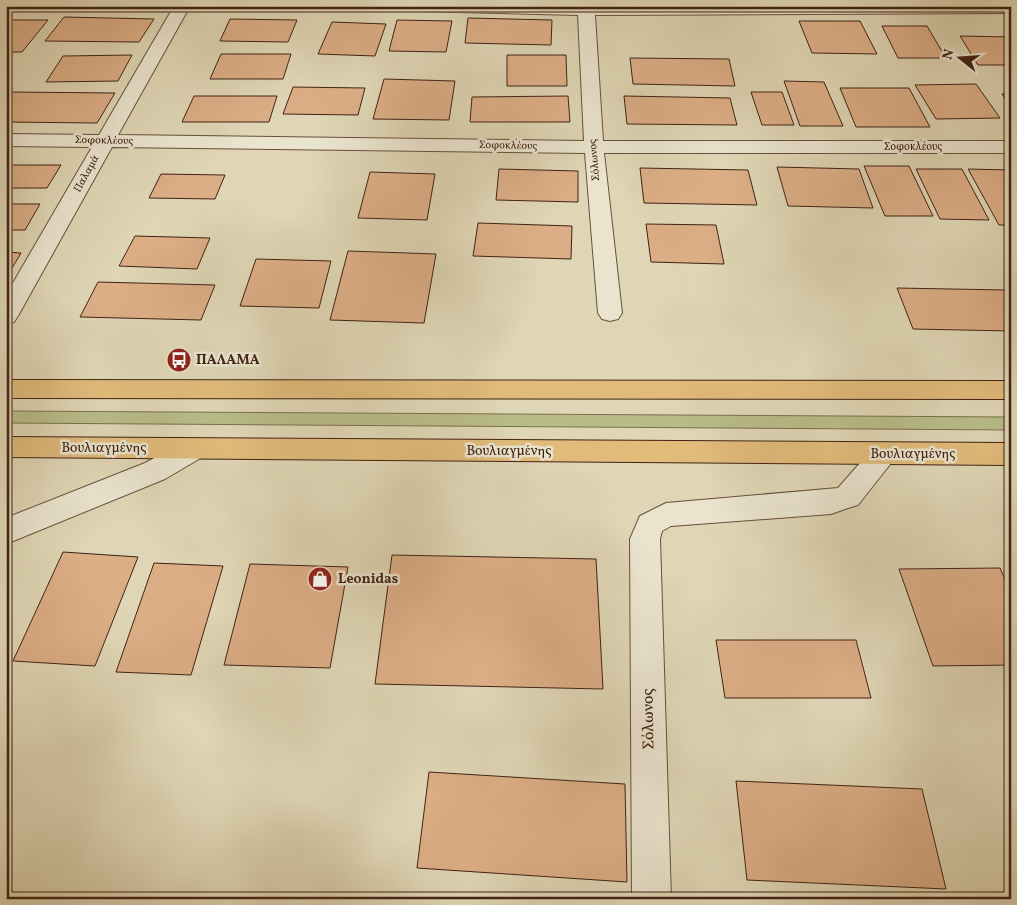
<svg xmlns="http://www.w3.org/2000/svg" width="1017" height="905" viewBox="0 0 1017 905" font-family="Vollkorn,serif">
  <rect width="100%" height="100%" fill="#dfd6b5"/>
  <filter id="stains"><feTurbulence type="fractalNoise" baseFrequency=".004" numOctaves="4"/><feColorMatrix values="0 0 0 0 .2 0 0 0 0 .09 0 0 0 0 .02 0 0 0 .5 -.17"/></filter>
  <radialGradient id="worn" r=".72"><stop offset=".6" stop-color="#630" stop-opacity="0"/><stop offset="1" stop-color="#630" stop-opacity=".3"/></radialGradient>
  <polygon fill="#b8bc89" stroke="#7c6f4e" points="6,411 1011,417 1011,430 6,423"/>
  <g fill="#dcae86" stroke="#402214">
    <polygon points="64,17 154,19 139,42 45,41"/>
    <polygon points="468,18 552,20 551,45 465,43"/>
    <polygon points="230,19 297,20 288,42 220,41"/>
    <polygon points="6,20 48,20 22,52 6,52"/>
    <polygon points="397,20 452,21 446,52 389,51"/>
    <polygon points="799,21 860,21 877,54 812,53"/>
    <polygon points="332,22 386,24 375,56 318,54"/>
    <polygon points="882,26 927,26 946,58 898,58"/>
    <polygon points="960,36 1011,37 1011,65 978,65"/>
    <polygon points="221,54 291,54 283,79 210,79"/>
    <polygon points="132,55 118,81 46,82 63,56"/>
    <polygon points="507,55 566,55 567,86 507,86"/>
    <polygon points="630,58 729,59 735,86 633,84"/>
    <polygon points="384,79 455,81 449,120 373,119"/>
    <polygon points="784,81 824,82 843,126 800,126"/>
    <polygon points="976,84 1000,118 936,119 915,85"/>
    <polygon points="293,87 365,88 358,115 283,114"/>
    <polygon points="840,88 909,88 930,127 856,127"/>
    <polygon points="9,92 115,93 97,123 6,122 6,96"/>
    <polygon points="751,92 782,92 794,125 762,125"/>
    <polygon points="1002,94 1011,94 1011,108"/>
    <polygon points="194,96 277,96 269,122 182,122"/>
    <polygon points="568,96 570,122 470,122 472,97"/>
    <polygon points="624,96 730,98 737,125 627,124"/>
    <polygon points="6,165 61,165 47,188 6,188"/>
    <polygon points="864,166 909,166 933,216 885,216"/>
    <polygon points="777,167 859,169 873,208 788,206"/>
    <polygon points="640,168 748,170 757,205 644,203"/>
    <polygon points="499,169 578,171 578,202 496,200"/>
    <polygon points="916,169 962,169 989,220 940,219"/>
    <polygon points="968,169 1011,170 1011,225 999,225"/>
    <polygon points="370,172 435,174 427,220 358,218"/>
    <polygon points="161,174 225,175 215,199 149,198"/>
    <polygon points="6,204 40,204 25,230 6,230"/>
    <polygon points="478,223 572,226 571,259 473,256"/>
    <polygon points="646,224 716,225 724,264 651,262"/>
    <polygon points="135,236 210,238 197,269 119,266"/>
    <polygon points="348,251 436,254 424,323 330,320"/>
    <polygon points="6,252 21,253 9,273 6,273"/>
    <polygon points="256,259 331,261 319,308 240,306"/>
    <polygon points="98,282 215,285 201,320 80,317"/>
    <polygon points="897,288 1006,290 1011,298 1011,331 913,329"/>
    <polygon points="63,552 138,557 95,666 13,661"/>
    <polygon points="392,555 596,559 603,689 375,684"/>
    <polygon points="154,563 223,566 191,675 116,672"/>
    <polygon points="250,564 348,567 330,668 224,665"/>
    <polygon points="1000,568 1011,593 1011,665 933,666 899,569"/>
    <polygon points="716,640 856,640 871,698 725,698"/>
    <polygon points="429,772 625,784 627,882 417,868"/>
    <polygon points="736,781 922,789 946,889 747,880"/>
  </g>
  <g fill="none" stroke-linecap="round" stroke-linejoin="round">
    <defs>
      <g id="minor">
        <polygon points="174,6 190,6 118,135 584,141 578,15 416,11 410,9 408,6 1011,6 1011,13 595,15 603,141 1011,141 1011,153 604,153 622,313 618,319 610,321 602,319 598,313 585,153 112,147 18,316 14,322 6,324 6,295 92,147 6,146 6,134 99,135"/>
        <polygon points="194,439 204,442 208,449 204,456 165,479 6,544 6,518 145,463 184,442"/>
        <polygon points="885,442 895,446 899,453 858,505 848,508 831,514 671,526 662,531 660,539 671,899 632,899 630,539 640,516 666,503 838,488 875,446"/>
      </g>
      <g id="major">
        <polygon points="6,380 1011,381 1011,399 6,398"/>
        <polygon points="6,437 1011,443 1011,465 6,457"/>
      </g>
    </defs>
    <use href="#minor" stroke="#684f3c" stroke-width="2"/>
    <use href="#major" stroke="#402214" stroke-width="2"/>
    <use href="#minor" fill="#eae4cf" fill-rule="evenodd"/>
    <use href="#major" fill="#e0bb7a" fill-rule="evenodd"/>
  </g>
  <defs>
    <symbol id="bus-disc" viewBox="-11 -11 22 22"><circle r="9.5" fill="#8f2418" stroke="#eae4cf"/><path d="M-5-6H5V4H4V6H2V4H-2V6H-4V4H-5ZM-3.5-4V0h7V-4ZM-3.5 1.2v1.5H-2V1.2ZM2 1.2v1.5H3.5V1.2Z" fill="#fff"/></symbol>
    <symbol id="shop-disc" viewBox="-11 -11 22 22"><circle r="9.5" fill="#8f2418" stroke="#eae4cf"/><path d="M-5-2.5h2.3a2.7 3.5 0 0 1 5.4 0H5L5.5 6h-11ZM-1.5-2.5h3a1.5 2.3 0 0 0-3 0Z" fill="#fff"/></symbol>
  </defs>
  <g fill-rule="evenodd">
    <use href="#bus-disc" x="165" y="346" width="28" height="28"/>
    <use href="#shop-disc" x="306" y="565" width="28" height="28"/>
  </g>
  <g text-anchor="middle" dominant-baseline="central" stroke-width="5" stroke-linejoin="round" paint-order="stroke">
    <g font-size="11" fill="#402214" stroke="#eae4cf">
      <text transform="translate(104 141) rotate(1)">Σοφοκλέους</text>
      <text transform="translate(508 146) rotate(1)">Σοφοκλέους</text>
      <text x="913" y="147">Σοφοκλέους</text>
      <text transform="translate(595 160) rotate(-95)">Σόλωνος</text>
      <text transform="translate(87 174) rotate(-61)">Παλαμά</text>
    </g>
    <g font-size="14" font-weight="bold" fill="#402214" stroke="#eae4cf" text-anchor="start">
      <text x="196" y="360">ΠΑΛΑΜΑ</text>
      <text x="338" y="579">Leonidas</text>
    </g>
    <g font-size="14" fill="#402214" stroke="#eae4cf">
      <text x="104" y="448">Βουλιαγμένης</text>
      <text x="509" y="451">Βουλιαγμένης</text>
      <text x="913" y="454">Βουλιαγμένης</text>
    </g>
    <g font-size="16" fill="#402214" stroke="#eae4cf">
      <text transform="translate(649 719) rotate(-91)">Σόλωνος</text>
    </g>
  </g>
  <rect width="1017" height="905" fill="none" stroke="#dfd6b5" stroke-width="25"/>
  <rect x="8" y="8" width="1002" height="890" fill="none" stroke="#402214" stroke-width="2.5"/>
  <rect x="12" y="12" width="992" height="880" fill="none" stroke="#402214"/>
  <g transform="translate(960 58) rotate(287)" stroke="#eae4cf" stroke-width="4" paint-order="stroke">
  <path d="M0-4L9 19L0 12L-9 19Z" fill="#402214"/>
  <text y="-8" font-size="14" font-weight="bold" text-anchor="middle" fill="#402214">N</text>
  </g>
  <rect width="100%" height="100%" filter="url(#stains)"/>
  <rect width="100%" height="100%" fill="url(#worn)"/>
</svg>
